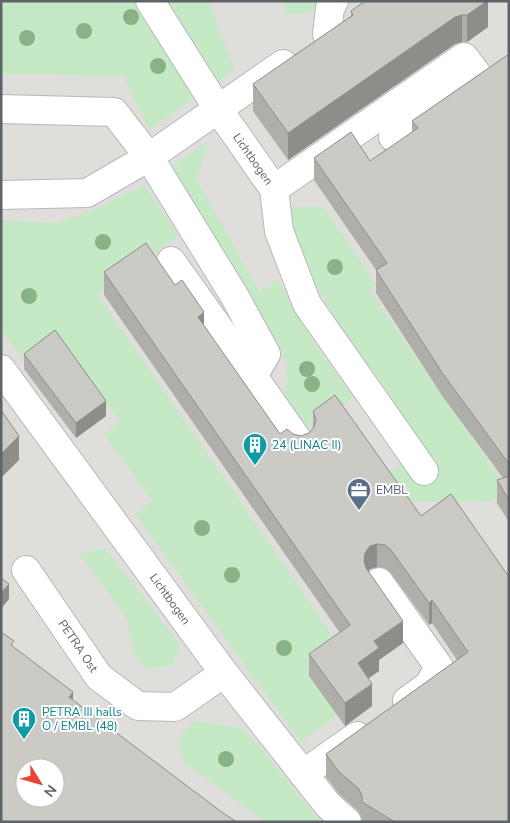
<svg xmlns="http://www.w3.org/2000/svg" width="510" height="823" viewBox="0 0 510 823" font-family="'Nunito Sans',sans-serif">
  <rect width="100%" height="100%" fill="#f1efe8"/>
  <path fill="#e0deda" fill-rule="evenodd" d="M1 1H509V822H1ZM25 768H55V798H25Z"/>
  <g fill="#c5e8c5">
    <polygon points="1,1 209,1 234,70 149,130 124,76 1,74"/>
    <polygon points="284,1 358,1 352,5 286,15"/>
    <polygon points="209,140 197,179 259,292 278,280 315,345 353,397 307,429 285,398 288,364 172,167"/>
    <polygon points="144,185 179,236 97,294 344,652 309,676 337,715 301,742 135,514 152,501 104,434 120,422 58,336 24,361 1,330 1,220 55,223 92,211"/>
    <polygon points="323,206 376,284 369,290 509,491 509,495 486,502 432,502 398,500 382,478 424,448 388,392 340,326 301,260 285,208"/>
    <polygon points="105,548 179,643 173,666 145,668 132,650 128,620 80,554"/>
    <polygon points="194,721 236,727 256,742 320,822 266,822 185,763 178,739"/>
  </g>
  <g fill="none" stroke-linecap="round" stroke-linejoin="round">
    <defs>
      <g id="minor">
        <polyline points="150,1 218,109 274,189 279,231 307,304 424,471"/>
        <polyline points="327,34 330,8 334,1"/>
        <polyline points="1,109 114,112 149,157 235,297 266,354 253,376 300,443"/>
        <polyline points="274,189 464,57 480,78 393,137"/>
        <polyline points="1,195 87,193 149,157 283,64"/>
        <polyline points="171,261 253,376"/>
        <polyline points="1,369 224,673 328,805 347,822"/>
        <polyline points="26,570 99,677 138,706 175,707 224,673"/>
        <polyline points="379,582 439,667 429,685 407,701"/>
        <polyline points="303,774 357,736"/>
      </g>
    </defs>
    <use href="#minor" stroke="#b5b8bc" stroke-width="30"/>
    <use href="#minor" stroke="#fff" stroke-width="28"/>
  </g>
  <g fill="#89b387">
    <circle cx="131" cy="17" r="8"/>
    <circle cx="84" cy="31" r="8"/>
    <circle cx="27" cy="38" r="8"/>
    <circle cx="158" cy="66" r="8"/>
    <circle cx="103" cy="242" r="8"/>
    <circle cx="335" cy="267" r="8"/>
    <circle cx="29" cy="296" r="8"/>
    <circle cx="307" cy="369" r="8"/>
    <circle cx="312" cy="384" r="8"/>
    <circle cx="202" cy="528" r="8"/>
    <circle cx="232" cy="575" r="8"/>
    <circle cx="284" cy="648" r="8"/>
    <circle cx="226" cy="759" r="8"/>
  </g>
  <g fill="#afaea9">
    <polygon points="488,1 488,27 467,42 462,42 455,44 288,160 253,111 253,84 351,16 351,11"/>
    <polygon points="509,54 509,522 497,503 497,480 503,478 443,397 376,293 376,270 314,180 314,158 370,161 412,132 412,121"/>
    <polygon points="104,272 175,285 280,434 293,434 301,436 309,433 313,429 313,411 421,516 451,494 509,822 362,822 362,818 358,811 339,794 326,777 326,754 457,660 432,623 429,625 391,573 385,568 377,567 370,569 368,571 403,643 379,660 379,671 368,678 372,706 345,726 309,676 309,654 340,633 104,295"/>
    <polygon points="24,354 106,416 76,438 24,369"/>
  </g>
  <g fill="#8f8d8a">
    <polygon points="487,1 488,1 488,27 467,42 467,15"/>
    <polygon points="462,15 462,42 455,44 288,160 288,133 455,17"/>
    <polygon points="204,312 204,335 198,317"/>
    <polygon points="106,401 106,416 76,438 76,423"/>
    <polygon points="19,436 19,460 1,478 1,454"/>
    <polygon points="377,544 377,567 370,569 365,576 364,561 365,553 370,546"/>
    <polygon points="9,584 9,599 1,609 1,593"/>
    <polygon points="432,600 432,623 429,625 429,603"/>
    <polygon points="403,621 403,643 379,660 379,671 358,686 358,663 374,641"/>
    <polygon points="372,684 372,706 345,726 345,703"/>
    <polygon points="73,692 73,707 69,697"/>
  </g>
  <g fill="#cccac5" stroke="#8f8d8a" fill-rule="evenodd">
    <polygon points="365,1 487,1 467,15 462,15 455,17 288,133 253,84 353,15 351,11"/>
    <polygon points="509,54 509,464 443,374 376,270 387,263 314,158 351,132 370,161 418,128 412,121"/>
    <polygon points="146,243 175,285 182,280 204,312 198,317 280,434 287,429 293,434 301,436 309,433 314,427 316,420 313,411 335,395 421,516 451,494 509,577 509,822 395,822 362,802 362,795 358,788 339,772 326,754 468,652 432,600 429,603 391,550 385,545 377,544 370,546 365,553 364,561 366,568 403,621 374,641 379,648 358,663 372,684 345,703 309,654 350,625 104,272"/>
    <polygon points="55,330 106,401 76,423 24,354"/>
    <polygon points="1,410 19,436 1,454"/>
    <polygon points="509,476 509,500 497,480"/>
    <polygon points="1,578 9,584 1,593"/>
    <path d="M1 632 14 641 11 645 73 692 69 697 223 813 237 822H1ZM25 768H55V798H25Z"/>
  </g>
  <defs>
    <symbol id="building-pin" viewBox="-11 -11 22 30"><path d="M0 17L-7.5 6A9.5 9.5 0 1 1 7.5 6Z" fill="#0f9aa8" stroke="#fff"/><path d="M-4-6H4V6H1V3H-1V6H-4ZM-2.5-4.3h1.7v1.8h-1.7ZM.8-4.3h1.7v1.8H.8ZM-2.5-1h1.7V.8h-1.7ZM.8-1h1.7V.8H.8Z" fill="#fff"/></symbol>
    <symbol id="office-pin" viewBox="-11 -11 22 30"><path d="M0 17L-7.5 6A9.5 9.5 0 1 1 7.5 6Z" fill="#5c6f8a" stroke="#fff"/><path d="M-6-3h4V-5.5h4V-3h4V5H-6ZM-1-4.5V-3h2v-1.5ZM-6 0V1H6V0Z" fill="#fff"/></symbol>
  </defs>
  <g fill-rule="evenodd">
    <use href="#building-pin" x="241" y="431" width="28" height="38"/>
    <use href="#office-pin" x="345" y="476" width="28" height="38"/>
    <use href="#building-pin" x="10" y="705" width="28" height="38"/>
  </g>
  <g text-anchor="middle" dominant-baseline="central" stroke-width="4" stroke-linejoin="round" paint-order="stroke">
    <g font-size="12" fill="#5f6368" stroke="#fff">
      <text transform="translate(253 159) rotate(55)">Lichtbogen</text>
      <text transform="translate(170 599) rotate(54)">Lichtbogen</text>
      <text transform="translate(78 646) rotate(56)">PETRA Ost</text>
    </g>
    <g font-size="12" fill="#0d838f" stroke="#fff" text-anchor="start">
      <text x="272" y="445">24 (LINAC II)</text>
      <text x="42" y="712">PETRA III halls<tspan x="42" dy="14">O / EMBL (48)</tspan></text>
    </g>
    <g font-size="12" fill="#4e5e75" stroke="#fff" text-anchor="start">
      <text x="376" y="490">EMBL</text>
    </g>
  </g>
  <rect width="510" height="823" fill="none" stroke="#5f6368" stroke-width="5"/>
  <g transform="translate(40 783) rotate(127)"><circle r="24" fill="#ffffff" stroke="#bfc1c3"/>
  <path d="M0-4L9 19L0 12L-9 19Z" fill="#ea4335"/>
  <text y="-8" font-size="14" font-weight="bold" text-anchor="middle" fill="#5f6368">N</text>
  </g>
</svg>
